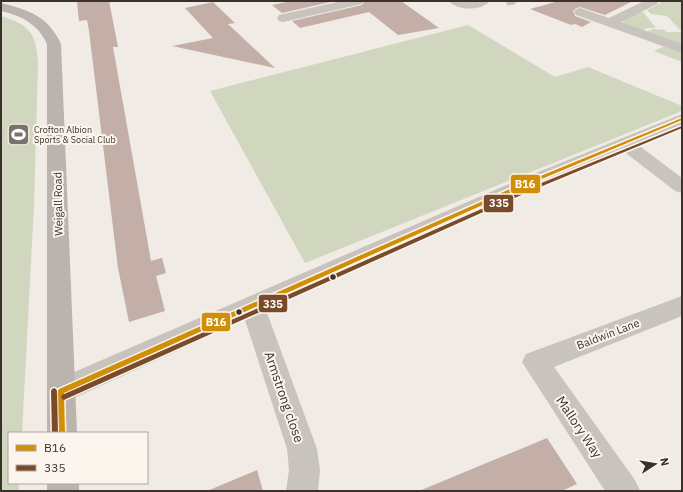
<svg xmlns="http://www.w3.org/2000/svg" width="683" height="492" viewBox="0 0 683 492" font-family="'IBM Plex Sans',sans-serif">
  <rect width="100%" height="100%" fill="#f0ebe5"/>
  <g fill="#d1d6bf">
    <polygon points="664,1 682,1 682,32 667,16 651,14 647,10"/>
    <polygon points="638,12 643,12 656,28 647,28 640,32 622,24 624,20"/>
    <path d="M1 16C30 25 36 33 38 63L34 205 22 433H9V483H19V491H1Z"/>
    <polygon points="468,25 555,77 588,67 682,106 682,111 305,263 210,91"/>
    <polygon points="653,29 665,30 666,32 682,32 682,45 643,33"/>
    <polygon points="665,46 682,53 682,62 654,51"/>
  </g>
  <g fill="#c3afa7">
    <polygon points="77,1 109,1 118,47 113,47 151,261 162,258 166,273 156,276 165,311 129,322 118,268 89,31 87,20 79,21"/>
    <polygon points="292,1 335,1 282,13 272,5"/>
    <polygon points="365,1 401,1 439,28 398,35 369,12 300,28 292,21 362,5"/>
    <polygon points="559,1 633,1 605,15 580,7 576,8 573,11 575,16 591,22 582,27 575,24 571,25 530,9"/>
    <polygon points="213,2 235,23 228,24 275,68 172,46 213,38 185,8"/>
    <polygon points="547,438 577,484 562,491 419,491"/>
    <polygon points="257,470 263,491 207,491"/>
  </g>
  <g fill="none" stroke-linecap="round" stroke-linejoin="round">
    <g fill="#c9c3be" fill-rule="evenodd">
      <polygon points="342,1 364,1 362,4 283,22 279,21 277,18 279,15"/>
      <path d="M449 1H490C482 11 457 11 449 1Z"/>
      <path d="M506 1H518C515 5 512 6 507 5Z"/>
      <polygon points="644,1 659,1 657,4 621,22 682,44 682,53 576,15 574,12 576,9 580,8 609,18"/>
      <polygon points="682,114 682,125 637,144 682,178 682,193 675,191 622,150 530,189 266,310 317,449 320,470 318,491 286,491 289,470 287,449 245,320 61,404 51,400 47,391 51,382 516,181"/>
      <polygon points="682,296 682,316 554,367 635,480 640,491 605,491 522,362 526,354"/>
    </g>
    <g fill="#bab3ae" fill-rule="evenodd">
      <path d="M1 3C29 10 48 16 61 44L77 433H47V44C38 24 22 16 1 11Z"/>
      <rect x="47" y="483" width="32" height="8"/>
    </g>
    <defs>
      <polygon id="bus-1" points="682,118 682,120 525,186 64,393 65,433 59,433 58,391 59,389 521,184"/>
      <g id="bus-2">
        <polygon points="682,126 682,128 528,192 66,399 64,400 62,399 61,397 62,395 524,190"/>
        <polygon points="54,388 56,389 57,391 58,433 52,433 51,391 52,389"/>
      </g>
    </defs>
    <use href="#bus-1" stroke="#fbf5ee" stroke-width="3"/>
    <use href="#bus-2" stroke="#fbf5ee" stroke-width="3"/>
    <use href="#bus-1" fill="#d18e09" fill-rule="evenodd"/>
    <use href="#bus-2" fill="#7a4b2a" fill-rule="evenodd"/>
  </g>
  <defs>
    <symbol id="stadium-square" viewBox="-11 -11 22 22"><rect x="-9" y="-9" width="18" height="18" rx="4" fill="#7a716c" stroke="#fbf5ee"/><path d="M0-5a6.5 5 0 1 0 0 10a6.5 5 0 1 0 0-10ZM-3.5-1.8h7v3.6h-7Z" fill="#fff"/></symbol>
  </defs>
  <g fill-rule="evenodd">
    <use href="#stadium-square" x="6" y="122" width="25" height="25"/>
  </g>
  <g fill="#3b302b" stroke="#fbf5ee" stroke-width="1.5">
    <circle cx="333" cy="277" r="3.5"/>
    <circle cx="239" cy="312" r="3.5"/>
  </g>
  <g text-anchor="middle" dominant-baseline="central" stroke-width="4" stroke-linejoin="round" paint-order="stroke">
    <g font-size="9" fill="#3b302b" stroke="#fbf5ee" text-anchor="start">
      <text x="34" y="129">Crofton Albion<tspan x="34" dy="10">Sports &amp; Social Club</tspan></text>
    </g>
    <g font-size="11" fill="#3b302b" stroke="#fbf5ee">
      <text transform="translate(58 204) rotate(-91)">Weigall Road</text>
      <text transform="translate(608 334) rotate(-21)">Baldwin Lane</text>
    </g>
    <g font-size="13" fill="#3b302b" stroke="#fbf5ee">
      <text transform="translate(284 397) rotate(71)">Armstrong close</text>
      <text transform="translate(579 427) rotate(56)">Mallory Way</text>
    </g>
  </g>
  <g stroke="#fbf5ee" stroke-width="1.5">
    <rect x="510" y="174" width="31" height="20" rx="4" fill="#d18e09"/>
    <rect x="483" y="194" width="31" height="19" rx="4" fill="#7a4b2a"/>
    <rect x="258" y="294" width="30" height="19" rx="4" fill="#7a4b2a"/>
    <rect x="201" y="312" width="30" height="20" rx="4" fill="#d18e09"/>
  </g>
  <g font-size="11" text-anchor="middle" font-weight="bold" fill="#fff">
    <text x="525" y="188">B16</text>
    <text x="499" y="207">335</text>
    <text x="273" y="308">335</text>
    <text x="216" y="326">B16</text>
  </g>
  <rect width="683" height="492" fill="none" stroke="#3b302b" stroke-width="4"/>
  <rect x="8" y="432" width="140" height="52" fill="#fbf5ee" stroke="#aea6a0"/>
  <rect x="16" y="445" width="20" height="6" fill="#d18e09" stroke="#aea6a0"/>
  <text x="44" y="452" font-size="12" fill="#3b302b">B16</text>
  <rect x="16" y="465" width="20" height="6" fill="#7a4b2a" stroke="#aea6a0"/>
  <text x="44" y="472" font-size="12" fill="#3b302b">335</text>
  <g transform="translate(655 464) rotate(78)" stroke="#fbf5ee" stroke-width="3" paint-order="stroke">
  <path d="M0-3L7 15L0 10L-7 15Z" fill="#3b302b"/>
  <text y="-6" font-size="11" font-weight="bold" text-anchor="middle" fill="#3b302b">N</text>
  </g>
</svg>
